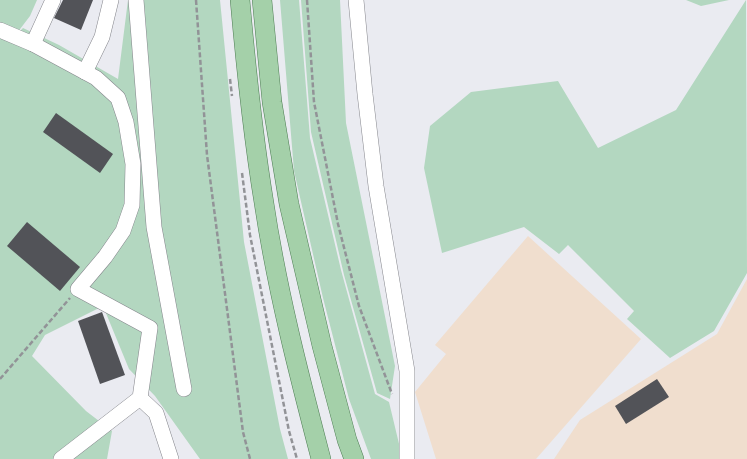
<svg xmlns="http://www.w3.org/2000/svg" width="747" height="459" viewBox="0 0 747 459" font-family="Manrope,sans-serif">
  <rect width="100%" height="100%" fill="#eaebf1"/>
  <g fill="#f0dece">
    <polygon points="528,236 641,339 536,459 436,459 415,392 446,354 435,345"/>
    <polygon points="747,279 747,459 554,459 580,420 717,334"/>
  </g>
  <g fill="#b3d7c0">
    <polygon points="0,0 37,0 30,16 14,37 23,28 59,45 118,79 128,0 220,0 244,242 280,429 288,459 200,459 155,396 129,369 103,306 45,335 32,356 86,411 112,431 107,459 0,459"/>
    <polygon points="280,0 299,0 310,138 341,270 375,394 389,402 400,448 399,459 371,459 349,399 323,298 294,171"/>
    <polygon points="301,0 340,0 346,123 395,366 390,399 377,393 344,275 311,132"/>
    <polygon points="686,0 729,0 701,6"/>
    <polygon points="746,0 747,273 714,331 670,358 627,319 634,311 568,245 559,254 524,227 442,253 424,168 430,126 471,92 558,81 598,148 676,110"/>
  </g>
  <g fill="#525358">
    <polygon points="63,0 93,0 81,30 54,18"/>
    <polygon points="56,113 113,154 100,173 43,132"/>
    <polygon points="27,222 80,267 60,291 7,246"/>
    <polygon points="102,312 125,375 100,384 78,321"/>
    <polygon points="657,379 669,397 626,424 615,406"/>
  </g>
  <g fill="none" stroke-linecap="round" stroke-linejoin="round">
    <defs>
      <g id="minor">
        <polyline points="136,0 154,227 184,389"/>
        <polyline points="356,0 365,94 376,186 407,371 407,459"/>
        <polyline points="0,30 33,44 96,78 118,98 126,122 133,164 132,205 123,231 105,257 78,289 150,328 140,398 61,459"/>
        <polyline points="33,44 53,0"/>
        <polyline points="85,72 102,37 111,0"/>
        <polyline points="140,398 156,413 171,459"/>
      </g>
      <g id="major">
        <path d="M240 0C246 68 253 136 264 203 277 290 299 375 321 459"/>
        <polyline points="262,0 272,102 289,204 322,346 347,440 354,459"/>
      </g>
    </defs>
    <use href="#minor" stroke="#85868c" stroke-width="16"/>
    <use href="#major" stroke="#4f7e55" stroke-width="20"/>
    <g stroke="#929397" stroke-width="2.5" stroke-dasharray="5 2.5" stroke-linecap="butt">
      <polyline points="196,0 207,155 243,432 250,459"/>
      <polyline points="307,0 314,102 338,224 359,306 392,394"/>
      <polyline points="230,79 232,96"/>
      <polyline points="242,173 250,235 289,431 297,459"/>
      <polyline points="0,379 70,298"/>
    </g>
    <use href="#minor" stroke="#fff" stroke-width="15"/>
    <use href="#major" stroke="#a4d0a9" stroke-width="19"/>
  </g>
</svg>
